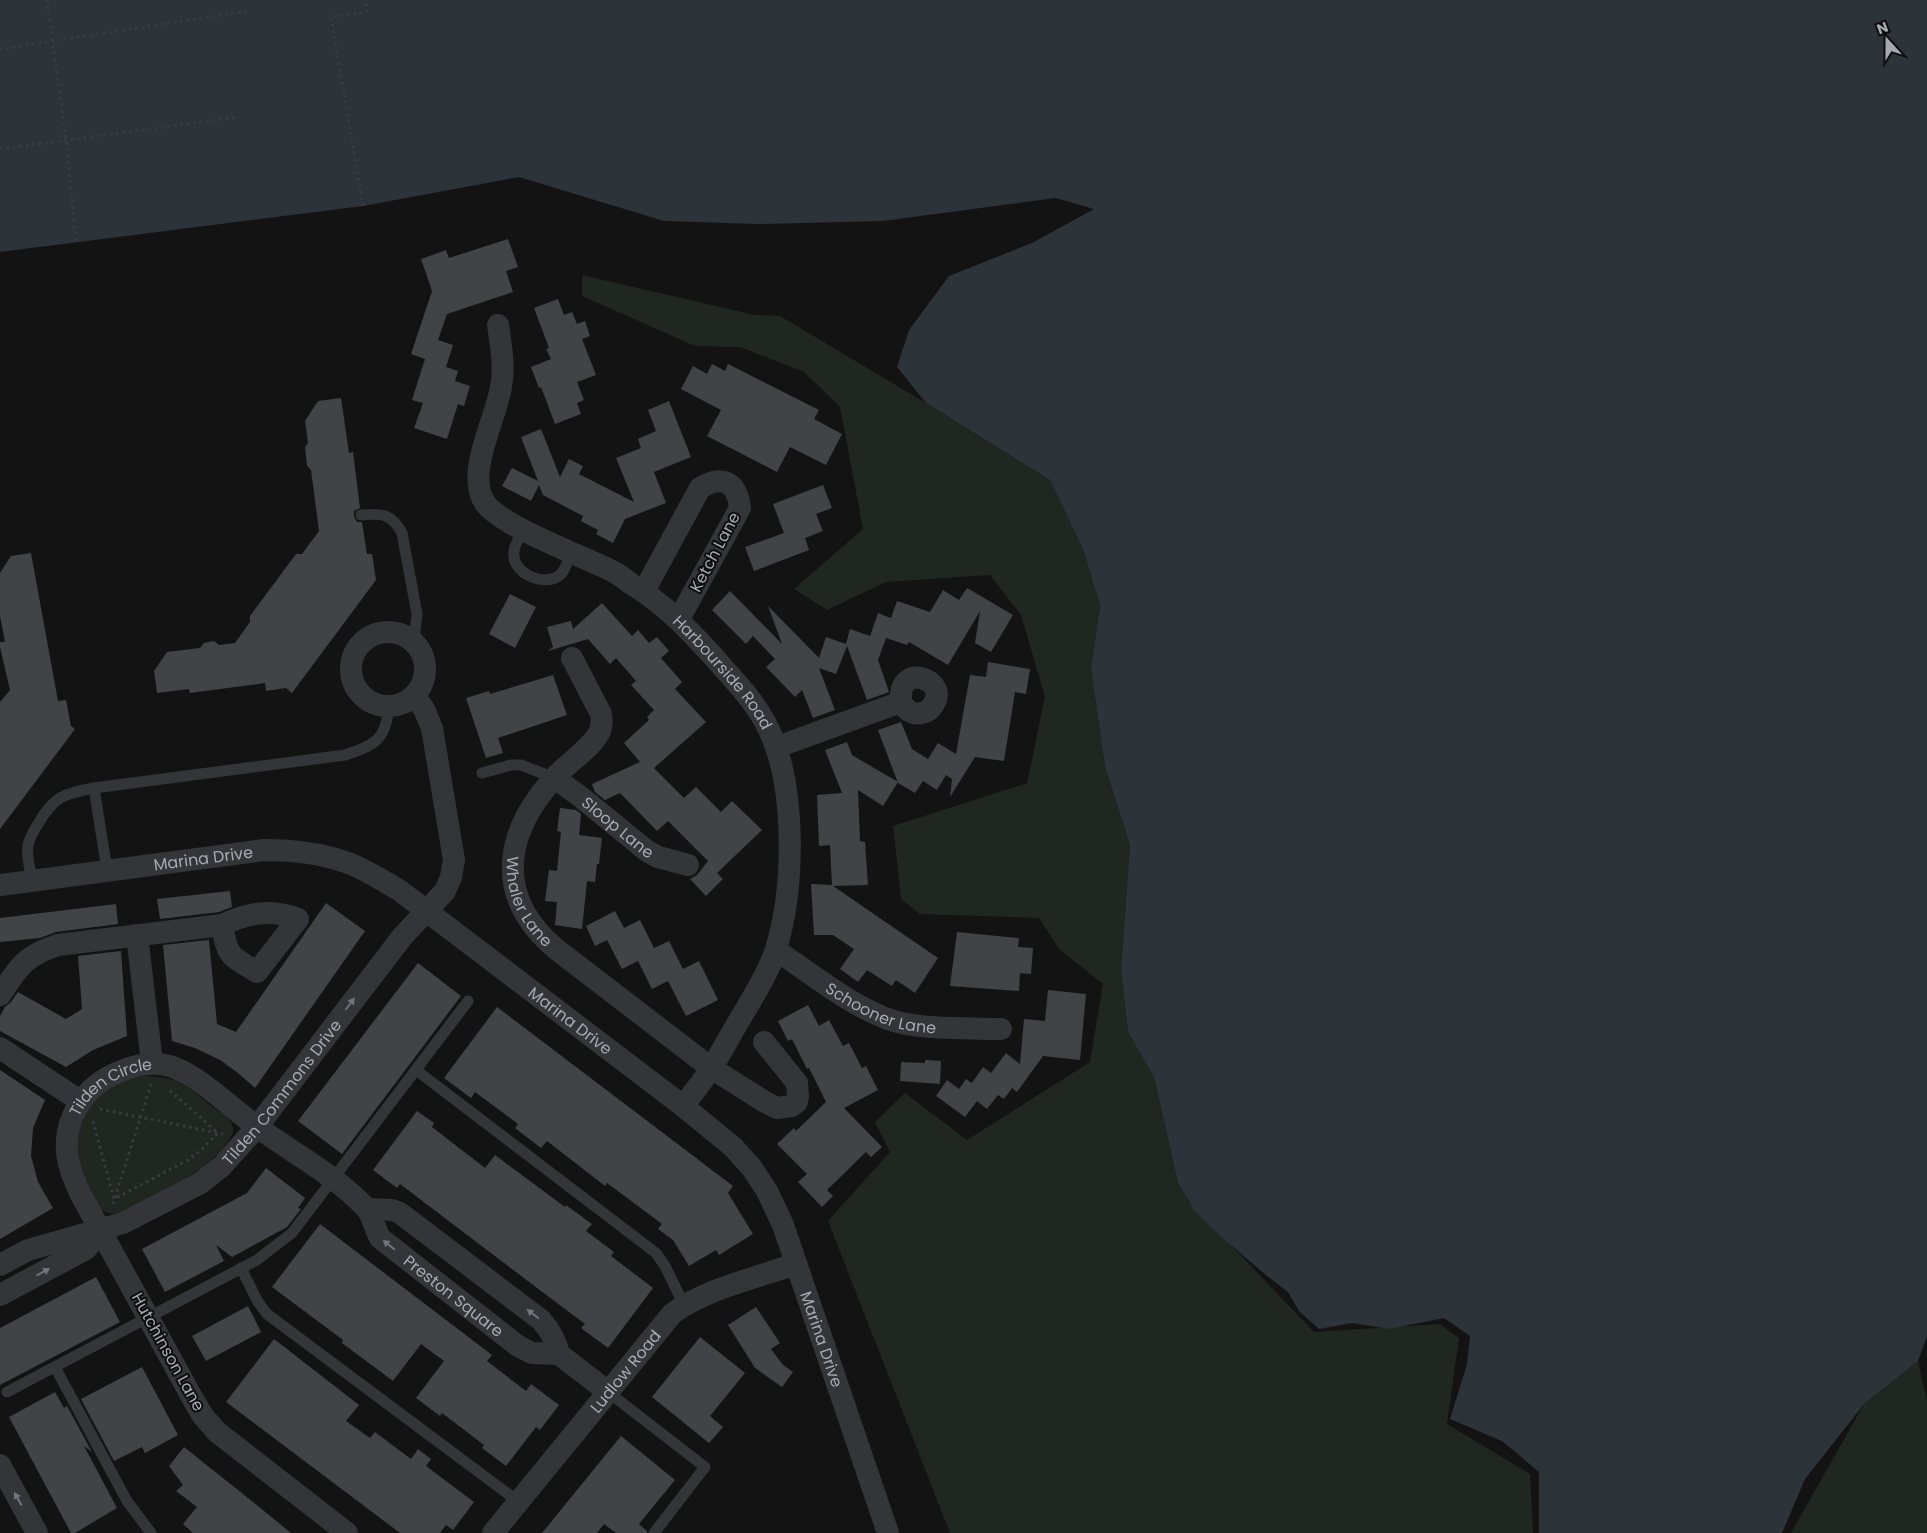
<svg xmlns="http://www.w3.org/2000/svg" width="1927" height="1533" viewBox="0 0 1927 1533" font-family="Poppins,sans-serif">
  <rect width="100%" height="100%" fill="#131314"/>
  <g fill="#1f2720">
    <polygon points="582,275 755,315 780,316 926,403 1050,480 1083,549 1100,605 1091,669 1105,767 1130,845 1121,970 1128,1031 1154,1077 1178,1183 1188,1200 1314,1332 1440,1324 1459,1338 1447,1424 1530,1474 1533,1533 950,1533 828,1221 890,1152 875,1122 905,1093 967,1140 1090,1062 1103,984 1060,950 1039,918 920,914 901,899 893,826 1027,783 1045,697 1021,615 990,575 886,582 827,610 794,589 863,529 840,407 804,372 740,347 695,346 582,296"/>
    <path d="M143 1076C177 1076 186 1085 211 1106 219 1111 234 1119 233 1130 233 1136 229 1140 226 1144 200 1178 155 1194 118 1214 99 1215 97 1203 90 1188 86 1177 80 1167 78 1156 76 1147 78 1138 80 1129 90 1097 111 1083 143 1076Z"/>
    <polygon points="1918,1361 1927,1401 1927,1533 1791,1533 1864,1404"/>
  </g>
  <polygon fill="#2c3339" points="0,0 1927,0 1927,1336 1918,1361 1864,1404 1805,1479 1782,1533 1539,1533 1539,1472 1502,1441 1450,1419 1467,1364 1470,1336 1444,1318 1389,1329 1352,1323 1319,1329 1299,1311 1288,1292 1267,1276 1218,1234 1194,1210 1178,1183 1154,1077 1128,1032 1121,970 1130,845 1105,767 1091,669 1100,605 1083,549 1050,480 926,403 897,367 909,330 949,276 1032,243 1094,209 1056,198 883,221 757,224 664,221 519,177 363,206 0,252"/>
  <g fill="#424347">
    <polygon points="508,239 518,267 506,271 513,292 447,314 438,340 453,345 446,367 458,371 455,381 470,386 464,406 458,404 447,439 414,428 423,403 412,400 425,359 411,354 432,291 421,259 446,250 449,258"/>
    <polygon points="558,299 564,315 572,312 577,324 585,321 590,336 582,339 596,375 577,382 584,400 577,403 581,414 555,424 541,387 539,388 531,367 551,359 546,349 549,348 534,308"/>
    <polygon points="712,364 725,371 728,364 819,410 814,419 842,434 826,465 790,447 777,472 707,436 721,410 681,389 693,366 707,374"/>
    <polygon points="341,398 349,453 353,452 360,508 354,511 354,516 357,522 362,522 367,554 372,554 376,580 292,693 286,688 266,691 265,683 190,693 189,689 157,693 154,671 167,652 200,648 204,643 214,641 219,645 235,643 250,622 250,616 296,554 302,554 319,531 311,470 307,466 305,447 308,443 305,421 318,401"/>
    <polygon points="669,401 691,457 654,472 666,503 625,519 613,543 596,534 598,530 581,521 583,516 543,495 539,485 531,501 502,486 512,468 538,481 521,437 541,429 560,477 569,459 583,466 579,474 634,502 616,458 641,448 638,439 656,431 648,410"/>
    <polygon points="823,485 832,508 816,514 823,531 805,538 809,550 754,571 745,547 784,533 773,504"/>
    <polygon points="31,553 58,701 66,700 71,726 75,729 0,829 0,702 10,690 0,647 0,642 5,642 0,616 0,573 11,556"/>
    <polygon points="967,588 1013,615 991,652 975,643 980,611 948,665 909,642 907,645 886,638 878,660 889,692 867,700 847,646 836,674 819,668 835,710 813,718 802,690 795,697 766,667 775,659 753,636 746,644 712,610 730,591 782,644 768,606 819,658 826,637 846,644 850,629 870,636 878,613 891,618 897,601 930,612 943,590 959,600"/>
    <polygon points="510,594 536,607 515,648 489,634"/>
    <polygon points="602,603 632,636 638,630 649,643 657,637 669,651 661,658 682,682 675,689 706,722 654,768 684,798 696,787 721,812 732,801 762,830 717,873 723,879 706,896 690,879 697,875 708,861 668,821 657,831 620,793 605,800 595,792 592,784 640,762 624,743 649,720 647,717 654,710 631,685 636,681 616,658 610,664 588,639 548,651 553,647 547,627 571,621 573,629"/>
    <polygon points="988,662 1030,669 1026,694 1015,692 1004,761 975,757 950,797 952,779 946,775 937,790 923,781 915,793 898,783 878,730 901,722 912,749 928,759 938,743 956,754 970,675 986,677"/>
    <polygon points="553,675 567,715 498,738 503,753 486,758 466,698 489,691 490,694"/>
    <polygon points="847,742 852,755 898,782 883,806 858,790 860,841 865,842 868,885 833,886 938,958 915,993 896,980 892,986 867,970 858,982 840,969 854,949 833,935 814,935 811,884 832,885 830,845 819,846 817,795 842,793 825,750"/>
    <polygon points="560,808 576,810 581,814 579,835 602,838 599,864 597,864 595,882 587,881 582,929 555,925 557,902 545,901 549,870 557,871 561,832 557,831"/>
    <polygon points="230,891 232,907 219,912 160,919 157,899"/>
    <polygon points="326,903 365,931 255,1088 238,1073 220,1060 195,1048 172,1041 163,945 209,940 217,1024 236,1032"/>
    <polygon points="116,904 118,924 56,932 40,938 0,942 0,918"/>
    <polygon points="615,911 624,928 640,920 654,948 669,941 683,969 699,961 718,1000 686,1016 668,981 652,989 638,961 622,969 607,940 595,946 586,926"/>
    <polygon points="957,932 1019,938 1018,947 1033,948 1031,974 1020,973 1019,991 950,986"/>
    <polygon points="121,951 127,1036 93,1050 66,1067 0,1031 0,1016 5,1007 11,1002 18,992 66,1019 82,1009 78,956"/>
    <polygon points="418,963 461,996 342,1154 298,1121"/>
    <polygon points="1048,990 1086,994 1080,1060 1043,1056 1017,1092 1012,1088 1004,1099 998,1095 987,1109 977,1101 965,1117 936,1096 947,1080 959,1089 966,1079 972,1083 983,1067 991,1073 1006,1053 1020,1064 1024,1019 1045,1021"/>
    <polygon points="808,1005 819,1026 829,1020 843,1046 849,1043 862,1068 866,1066 878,1090 844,1108 882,1147 871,1157 866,1152 827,1190 833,1196 822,1207 798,1182 807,1174 777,1144 794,1128 796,1131 826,1102 809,1068 807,1069 792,1039 788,1041 778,1021"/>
    <polygon points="497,1007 733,1186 728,1193 753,1234 719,1255 716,1250 689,1266 673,1240 658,1229 662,1224 607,1183 605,1186 547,1141 541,1148 515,1128 518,1124 475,1092 471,1098 444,1078"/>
    <polygon points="925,1060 941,1061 940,1084 900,1081 901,1062 925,1063"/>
    <polygon points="0,1070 45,1100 33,1128 31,1156 38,1182 53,1208 0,1239"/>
    <polygon points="417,1111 434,1123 432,1127 485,1168 495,1155 565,1207 566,1205 592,1224 586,1231 614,1252 611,1256 653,1288 608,1348 581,1328 585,1324 541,1291 400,1184 397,1188 373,1170"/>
    <polygon points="266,1168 305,1198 298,1208 301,1209 287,1227 232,1257 216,1245 224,1261 165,1292 142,1249 247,1193"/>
    <polygon points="320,1224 492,1355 487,1361 526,1391 531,1384 559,1405 540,1430 536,1427 506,1466 482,1448 484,1445 442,1413 440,1416 416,1398 444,1361 421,1344 393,1381 342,1343 343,1340 272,1287"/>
    <polygon points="96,1277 120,1322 0,1385 0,1328"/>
    <polygon points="248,1306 261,1332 206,1361 192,1336"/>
    <polygon points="756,1307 780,1343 771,1349 783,1365 793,1372 782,1387 755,1368 728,1325"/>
    <polygon points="700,1337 745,1373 710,1416 723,1427 709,1443 652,1397"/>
    <polygon points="274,1339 359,1405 346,1421 370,1438 375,1432 411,1459 418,1449 431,1459 426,1466 474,1502 453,1530 446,1525 440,1533 400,1533 226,1402"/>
    <polygon points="142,1367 178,1435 145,1453 142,1447 114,1461 81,1399"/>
    <polygon points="55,1392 64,1408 67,1406 92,1452 84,1446 117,1508 75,1533 71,1533 9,1417"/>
    <polygon points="621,1436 675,1480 639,1524 647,1531 647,1533 616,1533 604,1524 597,1533 542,1533"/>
    <polygon points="184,1447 253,1502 291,1533 193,1533 183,1524 197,1507 176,1491 183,1485 169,1466"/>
  </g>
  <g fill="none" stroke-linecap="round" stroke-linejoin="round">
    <g stroke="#3a3c40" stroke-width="3" stroke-dasharray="2.5 4" stroke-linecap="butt">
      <polyline points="47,0 66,139 76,242"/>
      <polyline points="0,49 248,11"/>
      <polyline points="0,149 239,117"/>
      <polyline points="363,206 331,17 367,12 366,0"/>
      <polyline points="100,1109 223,1134"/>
      <polyline points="93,1121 114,1199 188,1160 200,1151 218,1133 167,1088"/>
      <polyline points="113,1204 151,1084"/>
    </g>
    <g stroke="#343539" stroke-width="11">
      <path d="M361 515C382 513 392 514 402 533L417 614 414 641"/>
      <path d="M523 529C520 536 515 544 514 551 510 573 546 589 561 574 566 569 568 559 571 553"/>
      <polyline points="482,773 511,765 521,765 555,778"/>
      <path d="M107 870 94 788 345 755C376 745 386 739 389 706"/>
      <path d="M32 880C30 869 26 856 28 845 30 838 34 830 38 824 54 796 63 794 94 788"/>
      <polyline points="416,1070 656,1253 665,1266 684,1305"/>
      <polyline points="241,1268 258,1302 267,1314 519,1502"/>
      <polyline points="55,1367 127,1501 151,1533"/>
      <polyline points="7,1392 257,1260 292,1233 468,1001"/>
      <polyline points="608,1392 705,1467 654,1533"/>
    </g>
    <g stroke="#343539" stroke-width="22">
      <path id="s1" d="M498 325C501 346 505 367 501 387 496 419 465 474 485 503 501 526 580 555 608 569 618 573 627 581 636 587 665 605 688 629 711 654 730 676 751 696 765 722 797 780 795 886 776 949 770 969 757 990 746 1009 734 1028 724 1048 712 1067 703 1081 693 1093 683 1106"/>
      <path d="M644 591 700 488C722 475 737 481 740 508L679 619"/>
      <circle cx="388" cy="669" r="37"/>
      <path id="s2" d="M572 658 601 714C602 720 602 727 599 733 591 748 568 763 556 776 504 832 493 896 556 949L711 1068 765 1102 777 1108 792 1106 797 1102 798 1096 797 1083 764 1042"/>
      <path d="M777 747 901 702C903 705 906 709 909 711 917 716 929 713 933 705 951 680 897 660 901 702"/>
      <path id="s3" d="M555 778 582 798 647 851 658 857 688 865"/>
      <path id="s4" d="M0 885 264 850C292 850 321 853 348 863 365 869 383 881 399 890L683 1106 733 1147 752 1168 767 1191 783 1225 888 1533"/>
      <polyline points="137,935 152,1063"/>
      <path id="s5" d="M776 950C810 973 855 1009 894 1021 925 1030 969 1028 1001 1029"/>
      <path d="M0 995C19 967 24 956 58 945L222 925C248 913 271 908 298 919L257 972C229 955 228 958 222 925"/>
      <polyline points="0,1048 80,1101"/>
      <path d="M368 1209 392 1210 400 1213 541 1320C550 1330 556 1340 559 1354L608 1392"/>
      <path id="s6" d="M0 1265 28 1250 123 1223 199 1184 222 1166 257 1127 402 937 445 891 451 877 454 860 432 728 424 709 414 696"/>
      <polyline points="0,1295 86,1249 99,1233"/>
      <polyline points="0,1465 37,1533"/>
      <path id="s7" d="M347 1533 217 1432 203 1416 194 1401 81 1195C76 1183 70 1172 68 1159 61 1121 84 1086 119 1072 135 1065 153 1061 170 1066 200 1076 231 1108 257 1127 293 1153 335 1175 366 1208 372 1214 375 1230 380 1238L518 1346 532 1353 559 1354"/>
      <path id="s8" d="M493 1533 672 1314C703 1290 758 1277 796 1264"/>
    </g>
  </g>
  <defs><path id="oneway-solid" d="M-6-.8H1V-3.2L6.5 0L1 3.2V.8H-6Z" transform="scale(1.25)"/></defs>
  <g fill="#72757d">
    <use href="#oneway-solid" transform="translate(350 1004) rotate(-53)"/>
    <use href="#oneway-solid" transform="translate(389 1245) rotate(-142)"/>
    <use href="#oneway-solid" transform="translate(43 1272) rotate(-28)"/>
    <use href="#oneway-solid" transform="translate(533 1314) rotate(-143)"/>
    <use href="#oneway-solid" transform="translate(18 1499) rotate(-119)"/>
  </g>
  <g text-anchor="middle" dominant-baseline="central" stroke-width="4" stroke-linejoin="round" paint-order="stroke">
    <g font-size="16" fill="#a5aab4" stroke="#0e0e0f">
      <text transform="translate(715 552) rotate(-62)">Ketch Lane</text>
      <text stroke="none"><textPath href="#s1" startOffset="479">Harbourside Road</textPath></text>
      <text stroke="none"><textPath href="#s3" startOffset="80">Sloop Lane</textPath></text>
      <text stroke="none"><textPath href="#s4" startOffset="205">Marina Drive</textPath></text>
      <text stroke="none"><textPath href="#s2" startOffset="285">Whaler Lane</textPath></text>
      <text stroke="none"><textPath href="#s5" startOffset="122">Schooner Lane</textPath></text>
      <text stroke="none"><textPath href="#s4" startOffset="625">Marina Drive</textPath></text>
      <text stroke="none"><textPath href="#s6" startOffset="340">Tilden Commons Drive</textPath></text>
      <text stroke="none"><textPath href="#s7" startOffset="571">Tilden Circle</textPath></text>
      <text stroke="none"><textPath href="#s7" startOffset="1008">Preston Square</textPath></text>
      <text stroke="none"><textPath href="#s4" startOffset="1045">Marina Drive</textPath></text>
      <text transform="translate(168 1352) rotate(61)">Hutchinson Lane</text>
      <text stroke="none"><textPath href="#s8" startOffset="209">Ludlow Road</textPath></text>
    </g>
  </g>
  <g transform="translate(1887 40) rotate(339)" stroke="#0e0e0f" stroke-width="4" paint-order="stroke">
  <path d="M0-4L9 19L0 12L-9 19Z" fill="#a5aab4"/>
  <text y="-8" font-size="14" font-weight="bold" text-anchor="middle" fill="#a5aab4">N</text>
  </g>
</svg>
